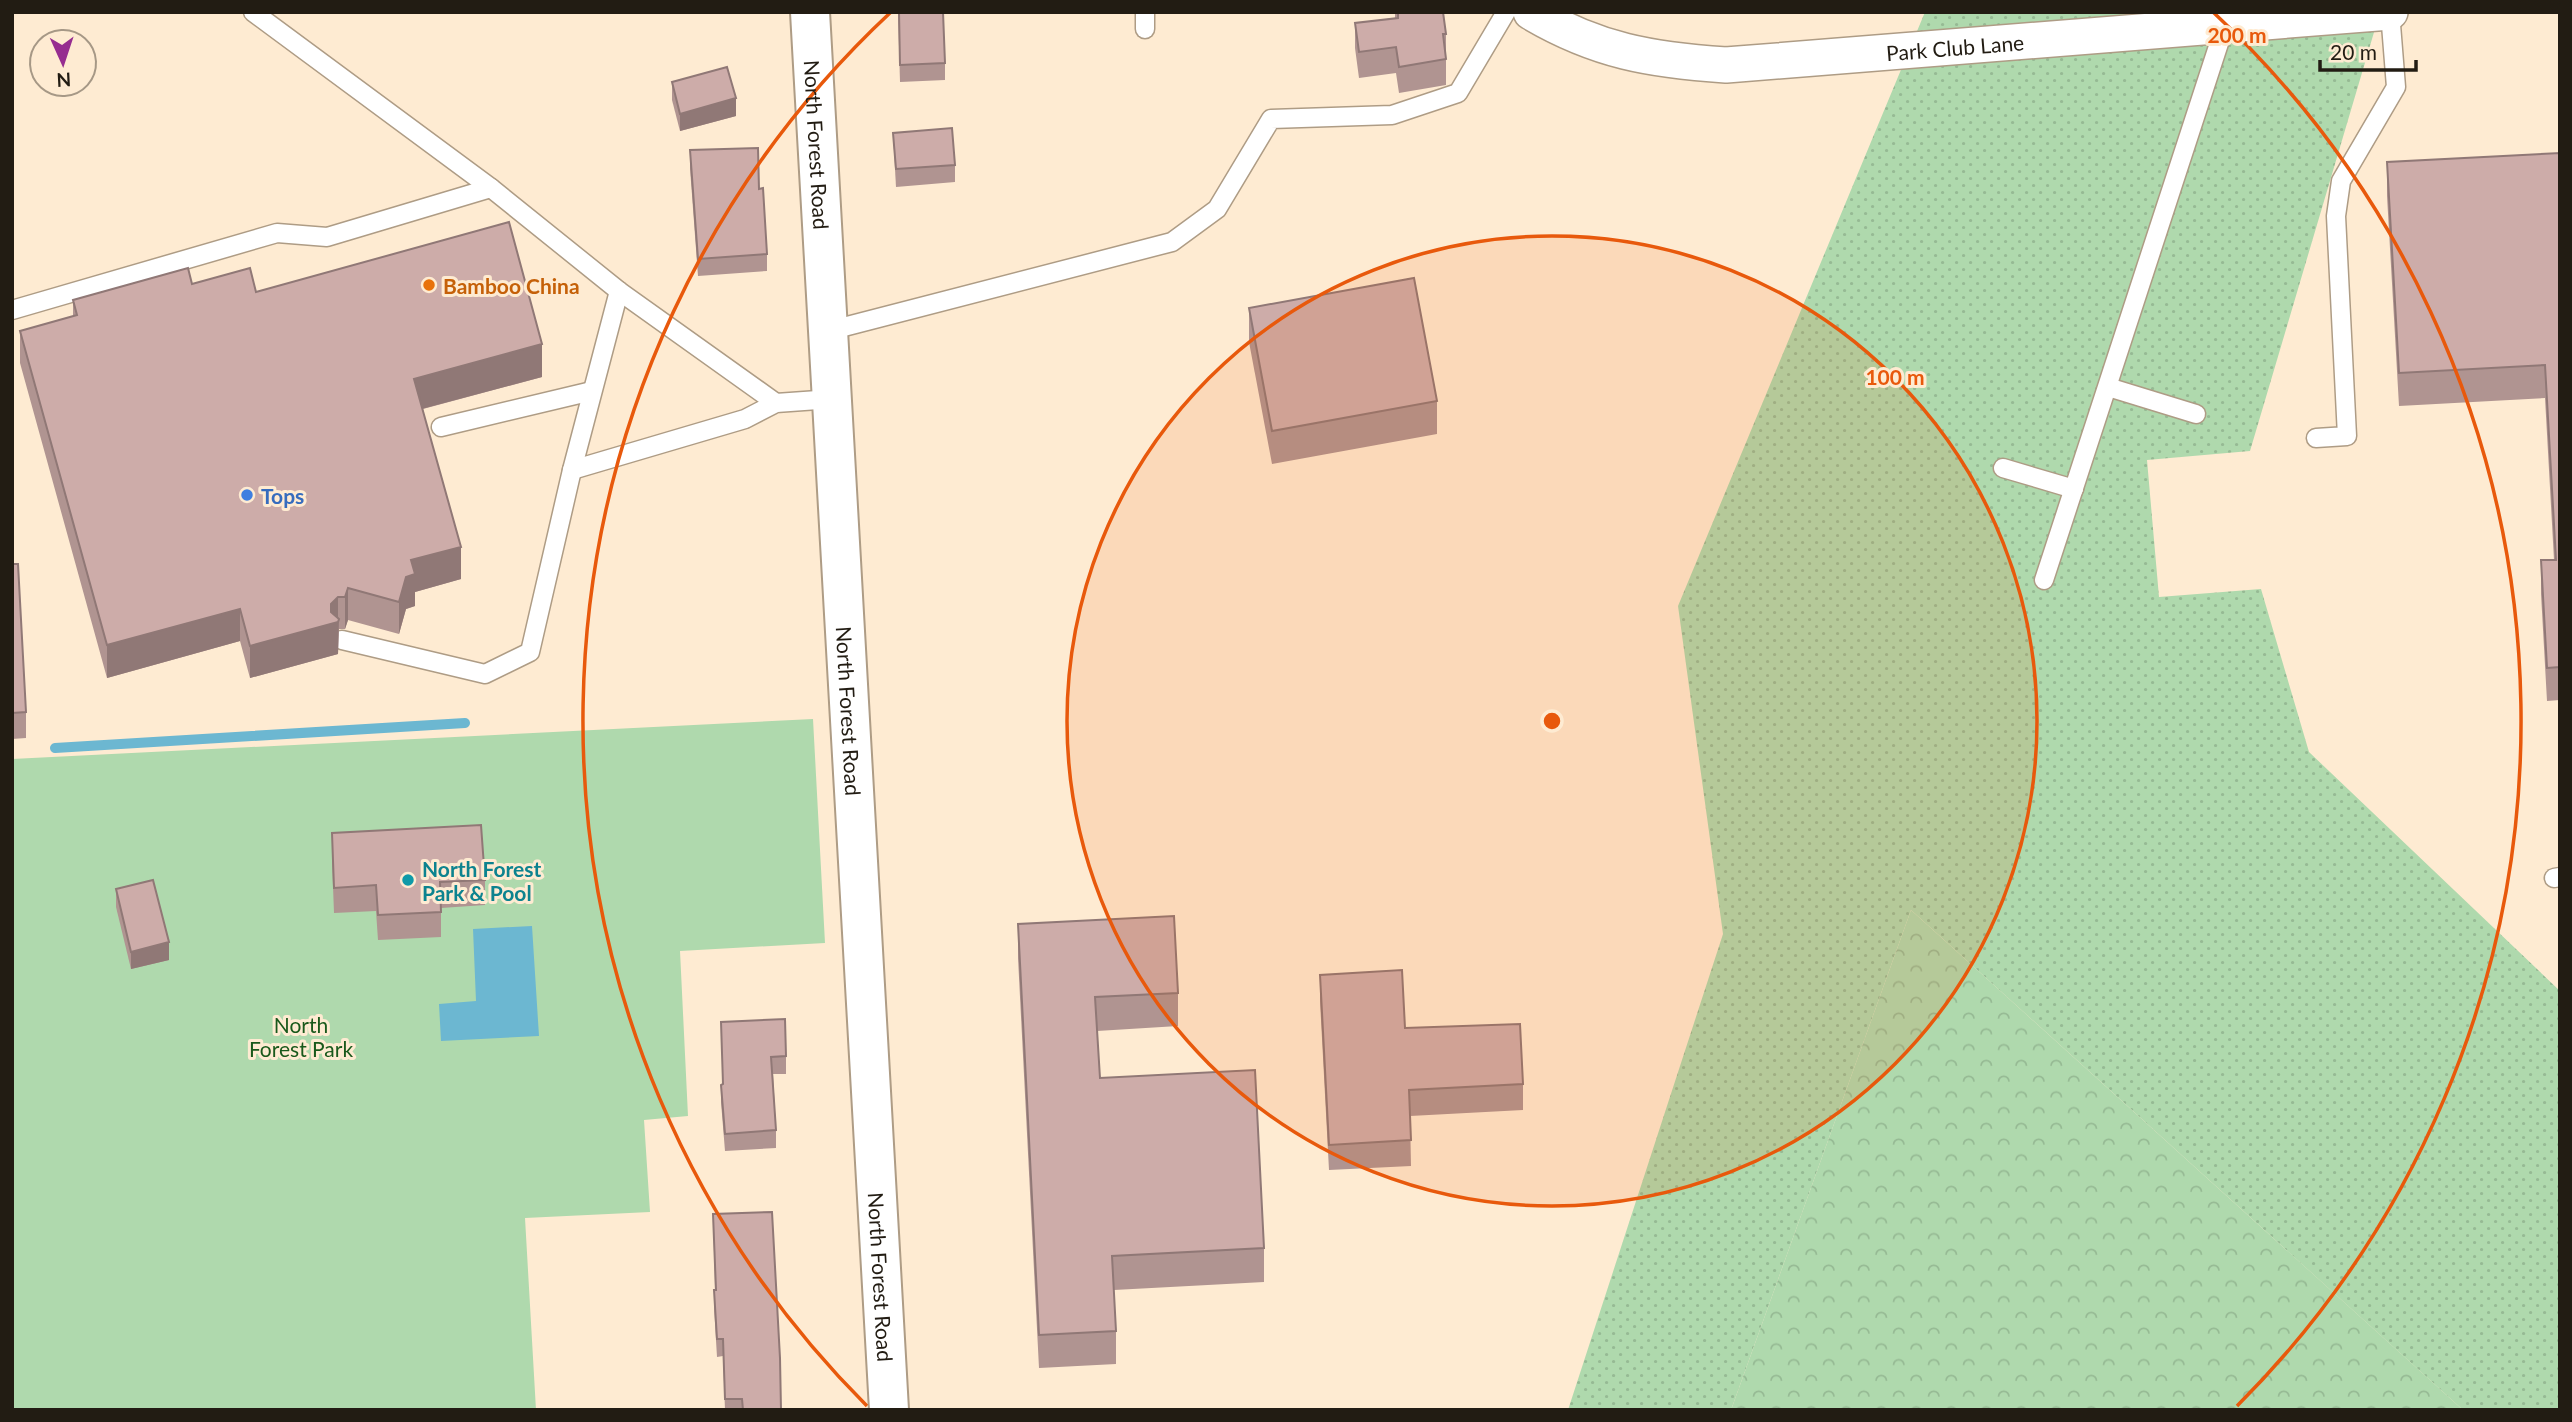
<svg xmlns="http://www.w3.org/2000/svg" width="2572" height="1422" viewBox="0 0 2572 1422" font-family="Lato,sans-serif">
  <defs>
    <pattern id="grass-dots" width="8" height="8" patternUnits="userSpaceOnUse" patternTransform="scale(1.75)"><rect width="8" height="8" fill="#afd9ad"/><path d="M2 2h.1M6 6h.1" fill="none" stroke="#96ba94" stroke-width="1.8" stroke-linecap="round"/></pattern>
    <pattern id="forest-crowns" width="20" height="18" patternUnits="userSpaceOnUse" patternTransform="scale(1.75)"><rect width="20" height="18" fill="#afd9ad"/><path d="M2 6a3 3 0 1 1 6 0M12 15a3 3 0 1 1 6 0" fill="none" stroke="#96ba94"/></pattern>
  </defs>
  <rect width="100%" height="100%" fill="#feebd2"/>
  <polygon fill="url(#grass-dots)" points="1925,12 2380,12 2250,451 2147,460 2159,597 2261,589 2309,752 2560,991 2560,1410 2463,1410 1911,910 1731,1410 1568,1410 1723,934 1678,606"/>
  <polygon fill="url(#forest-crowns)" points="1911,910 2430,1380 2463,1410 1731,1410"/>
  <polygon fill="#afd9ad" points="813,719 825,943 680,951 688,1116 644,1120 650,1212 525,1218 536,1410 12,1410 12,759"/>
  <polygon fill="#6cb7d1" points="532,926 539,1036 441,1041 439,1004 476,1001 473,929"/>
  <g fill="none" stroke-linecap="round" stroke-linejoin="round">
    <polyline stroke="#6cb7d1" stroke-width="10" points="55,748 465,723"/>
    <defs>
      <g id="service">
        <polyline points="253,12 491,188 619,291 776,403"/>
        <polyline points="1145,12 1145,29"/>
        <polyline points="12,310 277,233 327,237 491,188"/>
        <polyline points="828,331 1172,242 1217,209 1271,119 1392,115 1458,93 1506,12"/>
        <polyline points="2108,387 2196,414"/>
        <polyline points="441,427 592,391"/>
        <polyline points="2316,438 2347,436 2336,216 2341,181 2396,87 2390,12"/>
        <polyline points="2003,468 2074,489"/>
        <polyline points="572,470 745,419 776,403 832,399"/>
        <polyline points="2044,580 2225,25"/>
        <polyline points="342,640 485,674 530,652 572,470 619,291"/>
        <polyline points="2554,878 2560,877"/>
      </g>
      <g id="minor">
        <path id="s1" d="M1531 12C1597 51 1651 60 1726 65L2390 12"/>
      </g>
      <g id="tertiary">
        <path id="s2" d="M810 12 889 1410"/>
      </g>
    </defs>
    <use href="#service" stroke="#ae9c85" stroke-width="21"/>
    <use href="#minor" stroke="#ae9c85" stroke-width="38"/>
    <use href="#tertiary" stroke="#ae9c85" stroke-width="42"/>
    <use href="#service" stroke="#fff" stroke-width="18"/>
    <use href="#minor" stroke="#fff" stroke-width="35"/>
    <use href="#tertiary" stroke="#fff" stroke-width="38"/>
  </g>
  <g fill="#b09491">
    <polygon points="898,12 945,63 945,80 900,82"/>
    <polygon points="1395,12 1443,12 1446,34 1446,85 1399,93 1396,73 1359,78 1355,48 1355,23 1395,18"/>
    <polygon points="672,82 736,116 680,131 672,100"/>
    <polygon points="893,133 955,165 955,182 896,187"/>
    <polygon points="690,150 759,189 767,254 767,271 698,276 690,168"/>
    <polygon points="2560,153 2560,700 2547,701 2541,594 2541,560 2554,560 2545,398 2399,406 2387,196 2387,162"/>
    <polygon points="192,284 256,292 542,377 423,409 461,579 415,592 415,606 406,609 399,634 348,620 345,629 339,629 338,654 250,678 240,641 107,678 20,363 20,331 73,316 73,300"/>
    <polygon points="1249,308 1437,401 1437,434 1272,464 1249,342"/>
    <polygon points="12,564 26,712 26,738 12,739"/>
    <polygon points="332,833 485,880 485,905 441,908 441,937 378,940 376,911 334,913 332,859"/>
    <polygon points="116,889 169,960 131,969 116,907"/>
    <polygon points="1018,924 1178,993 1178,1026 1097,1031 1100,1078 1264,1248 1264,1282 1114,1290 1116,1331 1116,1364 1039,1368 1018,958"/>
    <polygon points="1320,975 1405,1028 1523,1084 1523,1110 1410,1116 1411,1166 1329,1170 1320,1001"/>
    <polygon points="721,1022 786,1056 786,1074 773,1074 776,1130 776,1148 725,1151 721,1102 721,1085 723,1085"/>
    <polygon points="713,1214 781,1410 725,1410 723,1356 717,1357 714,1307 714,1290 715,1290"/>
  </g>
  <g fill="#907876">
    <polygon points="736,98 736,116 680,131 680,114"/>
    <polygon points="542,344 542,377 414,411 414,379"/>
    <polygon points="461,547 461,579 415,592 415,606 406,609 399,634 399,602 411,560"/>
    <polygon points="348,588 348,620 345,629 345,597"/>
    <polygon points="338,597 338,622 339,619 338,654 250,678 250,646"/>
    <polygon points="240,609 240,641 107,678 107,645"/>
    <polygon points="169,942 169,960 131,969 131,952"/>
  </g>
  <g fill="#cdaca9" stroke="#907876" stroke-width="2">
    <polygon points="899,12 943,12 945,63 900,65"/>
    <polygon points="1398,12 1443,12 1446,34 1443,34 1446,59 1399,67 1396,47 1359,52 1355,23 1398,18"/>
    <polygon points="727,67 736,98 680,114 672,82"/>
    <polygon points="952,128 955,165 896,169 893,133"/>
    <polygon points="758,148 759,189 763,188 767,254 698,259 690,150"/>
    <polygon points="2560,153 2560,667 2547,668 2541,560 2556,560 2545,365 2399,373 2387,162"/>
    <polygon points="509,222 542,344 414,379 461,547 411,560 415,574 406,577 399,602 348,588 345,597 338,597 331,604 331,612 339,619 338,622 250,646 240,609 107,645 20,331 77,315 73,300 188,268 192,284 250,268 256,292"/>
    <polygon points="1414,278 1437,401 1272,431 1249,308"/>
    <polygon points="12,564 18,564 26,712 12,713"/>
    <polygon points="481,825 485,880 440,882 441,912 378,915 376,885 334,888 332,833"/>
    <polygon points="153,880 169,942 131,952 116,889"/>
    <polygon points="1174,916 1178,993 1095,997 1100,1078 1255,1070 1264,1248 1112,1256 1116,1331 1039,1335 1018,924"/>
    <polygon points="1402,970 1405,1028 1520,1024 1523,1084 1409,1090 1411,1140 1329,1145 1320,975"/>
    <polygon points="785,1019 786,1056 771,1057 776,1130 725,1134 721,1085 723,1084 721,1022"/>
    <polygon points="772,1212 780,1358 781,1410 743,1410 742,1399 725,1399 723,1339 717,1339 714,1290 716,1290 713,1214"/>
  </g>
  <circle cx="1552" cy="721" r="485" fill="#e8590c" fill-opacity=".12"/>
  <g fill="none" stroke="#e8590c" stroke-width="3.5">
    <circle cx="1552" cy="721" r="485"/>
    <path d="M867 1406A969 969 0 0 1 891 12M2213 12A969 969 0 0 1 2237 1406"/>
  </g>
  <circle fill="#e8710a" stroke="#feebd2" stroke-width="2.5" cx="429" cy="285" r="7"/>
  <circle fill="#3f7fe0" stroke="#feebd2" stroke-width="2.5" cx="247" cy="495" r="7"/>
  <circle fill="#0f9aa8" stroke="#feebd2" stroke-width="2.5" cx="408" cy="880" r="7"/>
  <g text-anchor="middle" dominant-baseline="central" stroke-width="6" stroke-linejoin="round" paint-order="stroke">
    <g font-size="21" fill="#221c13" stroke="#feebd2">
      <text stroke="none"><textPath href="#s1" startOffset="434">Park Club Lane</textPath></text>
      <text stroke="none"><textPath href="#s2" startOffset="133">North Forest Road</textPath></text>
      <text stroke="none"><textPath href="#s2" startOffset="700">North Forest Road</textPath></text>
      <text stroke="none"><textPath href="#s2" startOffset="1267">North Forest Road</textPath></text>
    </g>
    <g font-size="21" font-weight="bold" fill="#c56008" stroke="#feebd2" text-anchor="start">
      <text x="443" y="285">Bamboo China</text>
    </g>
    <g font-size="21" font-weight="bold" fill="#366cbe" stroke="#feebd2" text-anchor="start">
      <text x="261" y="495">Tops</text>
    </g>
    <g font-size="21" font-weight="bold" fill="#0d838f" stroke="#feebd2" text-anchor="start">
      <text x="422" y="868">North Forest<tspan x="422" dy="24">Park &amp; Pool</tspan></text>
    </g>
    <g font-size="21" fill="#19591b" stroke="#feebd2">
      <text x="301" y="1024">North<tspan x="301" dy="24">Forest Park</tspan></text>
    </g>
  </g>
  <circle cx="1552" cy="721" r="10" fill="#e8590c" stroke="#feebd2" stroke-width="3.5"/>
  <g font-size="21" text-anchor="middle" font-weight="bold" fill="#e8590c" stroke="#feebd2" stroke-width="6" stroke-linejoin="round" paint-order="stroke">
    <text x="2237" y="43">200 m</text>
    <text x="1895" y="385">100 m</text>
  </g>
  <rect width="2572" height="1422" fill="none" stroke="#221c13" stroke-width="28"/>
  <g transform="translate(63 63) rotate(177)"><circle r="33" fill="#feebd2" stroke="#a69886" stroke-width="2"/>
  <path d="M0-5L12 26L0 18L-12 26Z" fill="#962d90"/>
  <text y="-10" font-size="19" font-weight="bold" text-anchor="middle" fill="#221c13">N</text>
  </g>
  <path d="M2320 60v10h96v-10" fill="none" stroke="#221c13" stroke-width="3.5"/>
  <text x="2330" y="60" font-size="21" fill="#221c13" stroke="#feebd2" stroke-width="5" paint-order="stroke">20 m</text>
</svg>
